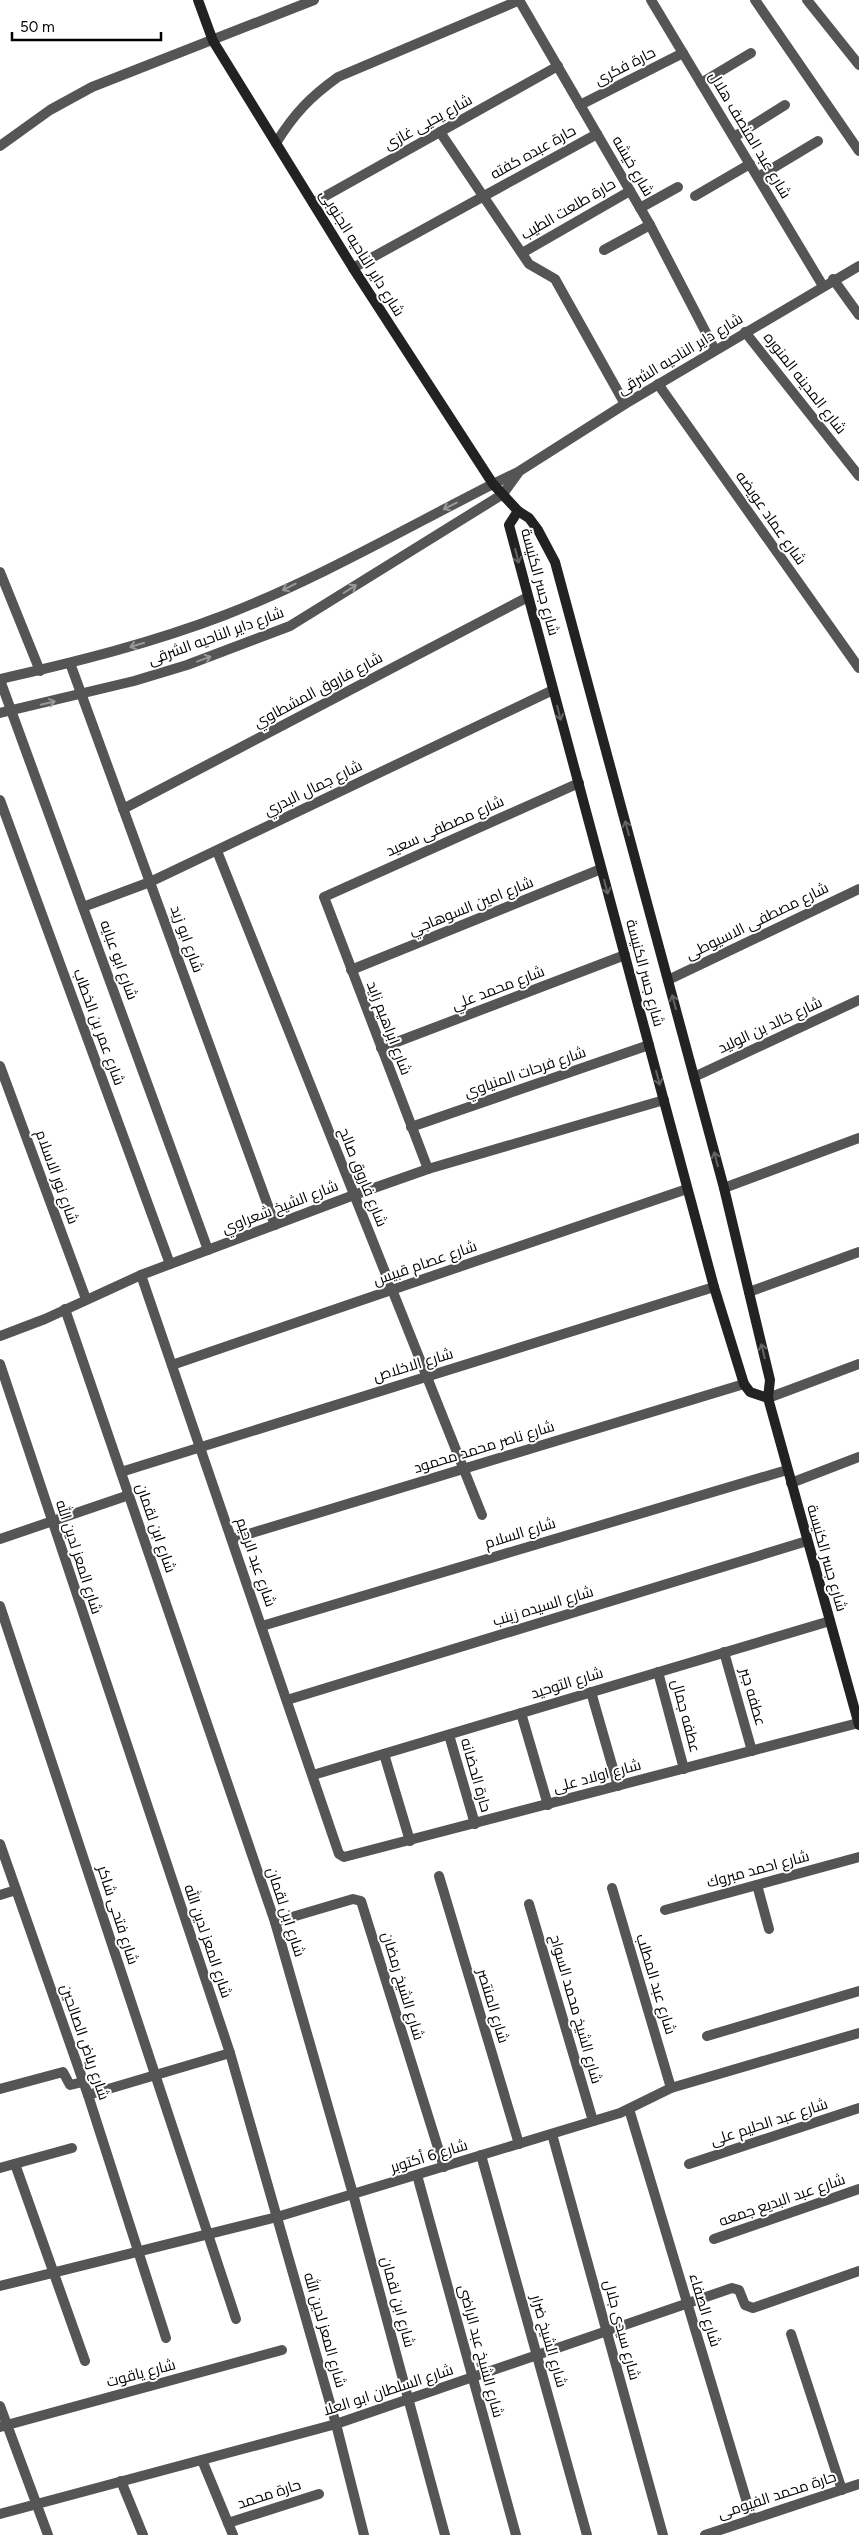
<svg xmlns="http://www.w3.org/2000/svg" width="859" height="2535" viewBox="0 0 859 2535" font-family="Figtree,Cairo,sans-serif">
  <rect width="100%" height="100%" fill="#fff"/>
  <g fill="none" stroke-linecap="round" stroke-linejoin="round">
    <g stroke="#555" stroke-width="10">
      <polyline points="519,0 650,225 715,350"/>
      <polyline points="651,0 823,286"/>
      <polyline points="755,0 859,151"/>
      <polyline points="807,0 859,65"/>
      <polyline points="701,83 751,53"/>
      <polyline points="580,105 683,53"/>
      <polyline points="440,132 529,264 555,279 625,404"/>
      <polyline points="734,137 785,105"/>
      <path d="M276 143C294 114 310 97 338 77L520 0"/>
      <polyline points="0,146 50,110 92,87 314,0"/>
      <polyline points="758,177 818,141"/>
      <polyline points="695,196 750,164"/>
      <polyline points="313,203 558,66"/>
      <polyline points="640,208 678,187"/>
      <polyline points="604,250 650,225"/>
      <polyline points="522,253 630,191"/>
      <polyline points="353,268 597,134"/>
      <polyline points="833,279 859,315"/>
      <polyline points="745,332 859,476"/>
      <polyline points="658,384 859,668"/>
      <polyline points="0,572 40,671"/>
      <polyline points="70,663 275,1225"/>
      <path d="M0 679C76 662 152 643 225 615 316 580 406 528 493 484"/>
      <polyline points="0,680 208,1250"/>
      <polyline points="0,713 134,681 187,665 290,626 503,494"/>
      <polyline points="0,800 170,1264"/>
      <polyline points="123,809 528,597"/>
      <polyline points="217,851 482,1515"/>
      <polyline points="83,907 150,882 553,690"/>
      <polyline points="351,970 601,869"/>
      <polyline points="668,980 859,889"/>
      <polyline points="381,1048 625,955"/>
      <polyline points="0,1066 86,1299"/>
      <polyline points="694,1077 859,1000"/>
      <polyline points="411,1127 649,1045"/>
      <polyline points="428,1169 324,897 579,783"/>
      <polyline points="724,1188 859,1138"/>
      <polyline points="141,1275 339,1854 344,1857 858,1723"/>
      <polyline points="749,1292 859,1252"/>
      <polyline points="65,1309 275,1922 353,2194 445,2535"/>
      <polyline points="0,1336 45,1319 141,1275 354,1195 428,1169 664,1100"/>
      <polyline points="0,1364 230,2053 336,2424 364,2535"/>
      <polyline points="172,1365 687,1189"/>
      <polyline points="768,1398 859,1364"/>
      <polyline points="121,1472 714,1287"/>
      <polyline points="791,1483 859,1457"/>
      <polyline points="0,1539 129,1495"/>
      <polyline points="232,1539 744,1384"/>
      <polyline points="0,1606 236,2319"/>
      <polyline points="262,1626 787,1470"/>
      <polyline points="724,1652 752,1751"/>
      <polyline points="658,1672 684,1769"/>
      <polyline points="591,1692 618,1786"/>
      <polyline points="287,1700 807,1541"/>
      <polyline points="521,1713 548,1805"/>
      <polyline points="449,1735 475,1824"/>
      <polyline points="384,1754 410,1841"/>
      <polyline points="313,1775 830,1621"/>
      <polyline points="0,1844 88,2095 166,2338"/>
      <polyline points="439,1876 519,2144"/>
      <polyline points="757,1885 769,1929"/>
      <polyline points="612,1888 671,2088"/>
      <polyline points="0,1895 16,1890"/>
      <polyline points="529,1904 593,2121"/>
      <polyline points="665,1910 859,1857"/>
      <polyline points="275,1922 353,1899 361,1901 444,2167"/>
      <polyline points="707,2036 859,1991"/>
      <polyline points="0,2089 63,2072 70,2085 83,2082"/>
      <polyline points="88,2095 230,2053"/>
      <polyline points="629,2109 752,2519"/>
      <polyline points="552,2134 663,2535"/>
      <polyline points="481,2155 587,2535"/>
      <polyline points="15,2164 85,2361"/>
      <polyline points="689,2164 859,2108"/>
      <polyline points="0,2168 72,2148"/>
      <polyline points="417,2175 516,2535"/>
      <polyline points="714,2239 859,2189"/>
      <polyline points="0,2286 277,2217 620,2113 671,2088 859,2033"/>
      <polyline points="791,2334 842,2490"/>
      <polyline points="0,2406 48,2535"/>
      <polyline points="0,2427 282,2350"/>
      <polyline points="202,2460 233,2535"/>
      <polyline points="121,2481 143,2535"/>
      <polyline points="0,2514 336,2424 732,2288 739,2290 745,2305 753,2308 859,2271"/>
      <polyline points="228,2523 319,2494"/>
      <polyline points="705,2535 859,2484"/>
    </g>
    <g stroke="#555" stroke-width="10">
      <polyline points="493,484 518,472 625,404 859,266"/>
      <polyline points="503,494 518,473"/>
    </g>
    <g stroke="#222" stroke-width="10">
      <polyline points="198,0 213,41 353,268 493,484 518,511 529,518 538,530 555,562 724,1188 770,1380 768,1398 859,1725"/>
      <polyline points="518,511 509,525 714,1287 744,1384 750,1392 768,1398"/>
    </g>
  </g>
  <defs><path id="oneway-shaft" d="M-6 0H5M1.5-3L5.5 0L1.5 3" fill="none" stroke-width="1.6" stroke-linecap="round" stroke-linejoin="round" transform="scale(1.25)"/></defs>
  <g stroke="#999">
    <use href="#oneway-shaft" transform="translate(450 506) rotate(153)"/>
    <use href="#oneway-shaft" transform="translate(289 587) rotate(153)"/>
    <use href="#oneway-shaft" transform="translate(350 589) rotate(-32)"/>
    <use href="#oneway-shaft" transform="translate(137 645) rotate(163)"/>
    <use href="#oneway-shaft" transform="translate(204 659) rotate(-20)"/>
    <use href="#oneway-shaft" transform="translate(48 703) rotate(-13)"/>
  </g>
  <g stroke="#646464">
    <use href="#oneway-shaft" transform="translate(517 556) rotate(76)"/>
    <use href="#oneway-shaft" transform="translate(559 713) rotate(75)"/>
    <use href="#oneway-shaft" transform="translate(627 828) rotate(-105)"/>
    <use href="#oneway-shaft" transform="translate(606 887) rotate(75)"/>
    <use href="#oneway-shaft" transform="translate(674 1002) rotate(-105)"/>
    <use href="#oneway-shaft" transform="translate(658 1078) rotate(75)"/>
    <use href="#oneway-shaft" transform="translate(716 1159) rotate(-105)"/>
    <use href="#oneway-shaft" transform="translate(763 1351) rotate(-104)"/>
  </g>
  <g text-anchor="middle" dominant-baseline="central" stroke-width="4" stroke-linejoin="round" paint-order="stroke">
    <g font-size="15" fill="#000" stroke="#fff">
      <text transform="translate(625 66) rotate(-27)">حارة فكرى</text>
      <text transform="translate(428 122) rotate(-29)">شارع يحيى غازى</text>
      <text transform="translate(750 135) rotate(59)">شارع عبد المنصف هلال</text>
      <text transform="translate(533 152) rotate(-29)">حارة عبده كفته</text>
      <text transform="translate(633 166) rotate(60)">شارع خيشه</text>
      <text transform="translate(568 209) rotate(-30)">حارة طلعت الطيب</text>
      <text transform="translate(362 253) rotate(58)">شارع داير الناحيه الجنوبى</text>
      <text transform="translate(680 354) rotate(-31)">شارع داير الناحيه الشرقى</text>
      <text transform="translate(805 383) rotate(52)">شارع المدينه المنوره</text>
      <text transform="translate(771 518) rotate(55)">شارع عماد عويضه</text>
      <text transform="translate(540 582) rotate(75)">شارع جسر الكنيسة</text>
      <text transform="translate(216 636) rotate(-20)">شارع داير الناحيه الشرقى</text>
      <text transform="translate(318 690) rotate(-28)">شارع فاروق المشطاوي</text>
      <text transform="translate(313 788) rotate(-26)">شارع جمال البدري</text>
      <text transform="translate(445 826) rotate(-24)">شارع مصطفى سعيد</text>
      <text transform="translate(471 906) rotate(-22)">شارع امين السوهاجي</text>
      <text transform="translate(757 921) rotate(-26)">شارع مصطفى الاسيوطى</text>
      <text transform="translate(187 939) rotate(70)">شارع ابو زيد</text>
      <text transform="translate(119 960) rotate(70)">شارع ابو عبايه</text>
      <text transform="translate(645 973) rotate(75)">شارع جسر الكنيسة</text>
      <text transform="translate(498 988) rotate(-21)">شارع محمد علي</text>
      <text transform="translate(770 1025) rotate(-25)">شارع خالد بن الوليد</text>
      <text transform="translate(99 1027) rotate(70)">شارع عمر بن الخطاب</text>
      <text transform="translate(389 1028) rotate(69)">شارع ابراهيم زايد</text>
      <text transform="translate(525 1072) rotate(-19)">شارع فرحات المنياوي</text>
      <text transform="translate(57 1177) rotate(70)">شارع نور الاسلام</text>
      <text transform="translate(363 1177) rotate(68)">شارع فاروق صالح</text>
      <text transform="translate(280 1207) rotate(-21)">شارع الشيخ شعراوي</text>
      <text transform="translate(425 1263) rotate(-19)">شارع عصام قبيس</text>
      <text transform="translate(413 1365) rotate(-17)">شارع الاخلاص</text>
      <text transform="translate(484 1447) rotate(-17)">شارع ناصر محمد محمود</text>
      <text transform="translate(156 1528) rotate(71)">شارع ابن لقمان</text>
      <text transform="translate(520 1533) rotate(-17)">شارع السلام</text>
      <text transform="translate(79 1557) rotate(72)">شارع المعز لدين الله</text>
      <text transform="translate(827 1558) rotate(74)">شارع جسر الكنيسة</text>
      <text transform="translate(256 1562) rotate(71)">شارع عبد الرحيم</text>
      <text transform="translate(543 1606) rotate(-17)">شارع السيده زينب</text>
      <text transform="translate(567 1683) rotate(-17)">شارع التوحيد</text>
      <text transform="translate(753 1697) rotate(74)">عطفه جبر</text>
      <text transform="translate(686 1716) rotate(75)">عطفه جمال</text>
      <text transform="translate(476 1775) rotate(74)">حارة الحضانه</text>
      <text transform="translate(597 1776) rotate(-15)">شارع اولاد على</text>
      <text transform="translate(758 1869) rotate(-15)">شارع احمد مبروك</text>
      <text transform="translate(286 1912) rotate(72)">شارع ابن لقمان</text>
      <text transform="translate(118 1915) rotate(72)">شارع فتحى شاكر</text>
      <text transform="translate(208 1941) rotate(71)">شارع المعز لدين الله</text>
      <text transform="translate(656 1984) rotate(73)">شارع عبد المطلب</text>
      <text transform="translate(403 1986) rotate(73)">شارع الشيخ رمضان</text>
      <text transform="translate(493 2006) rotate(73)">شارع المنتصر</text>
      <text transform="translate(576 2009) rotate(74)">شارع الشيخ محمد السواح</text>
      <text transform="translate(85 2042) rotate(71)">شارع رياض الصالحين</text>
      <text transform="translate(769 2122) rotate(-18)">شارع عبد الحليم على</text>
      <text transform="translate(429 2156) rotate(-17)">شارع 6 أكتوبر</text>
      <text transform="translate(782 2200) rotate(-19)">شارع عبد البديع جمعه</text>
      <text transform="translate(398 2302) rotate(75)">شارع ابن لقمان</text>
      <text transform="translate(705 2310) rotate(73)">شارع الصفاء</text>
      <text transform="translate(325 2330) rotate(74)">شارع المعز لدين الله</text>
      <text transform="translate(622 2330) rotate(75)">شارع سيدى جلال</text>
      <text transform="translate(549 2341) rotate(74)">شارع الشيخ ضرار</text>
      <text transform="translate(481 2351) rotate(75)">شارع الشيخ عبد الراضى</text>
      <text transform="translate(141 2373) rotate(-15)">شارع ياقوت</text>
      <text transform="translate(388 2390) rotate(-18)">شارع السلطان ابو العلا</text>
      <text transform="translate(269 2494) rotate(-18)">حارة محمد</text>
      <text transform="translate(777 2495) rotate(-18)">حارة محمد الفيومى</text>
    </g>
  </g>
  <path d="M12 32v8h149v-8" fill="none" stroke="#000000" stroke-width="2.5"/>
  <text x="20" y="32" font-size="15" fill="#000000" stroke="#ffffff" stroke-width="4" paint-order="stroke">50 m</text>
</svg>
